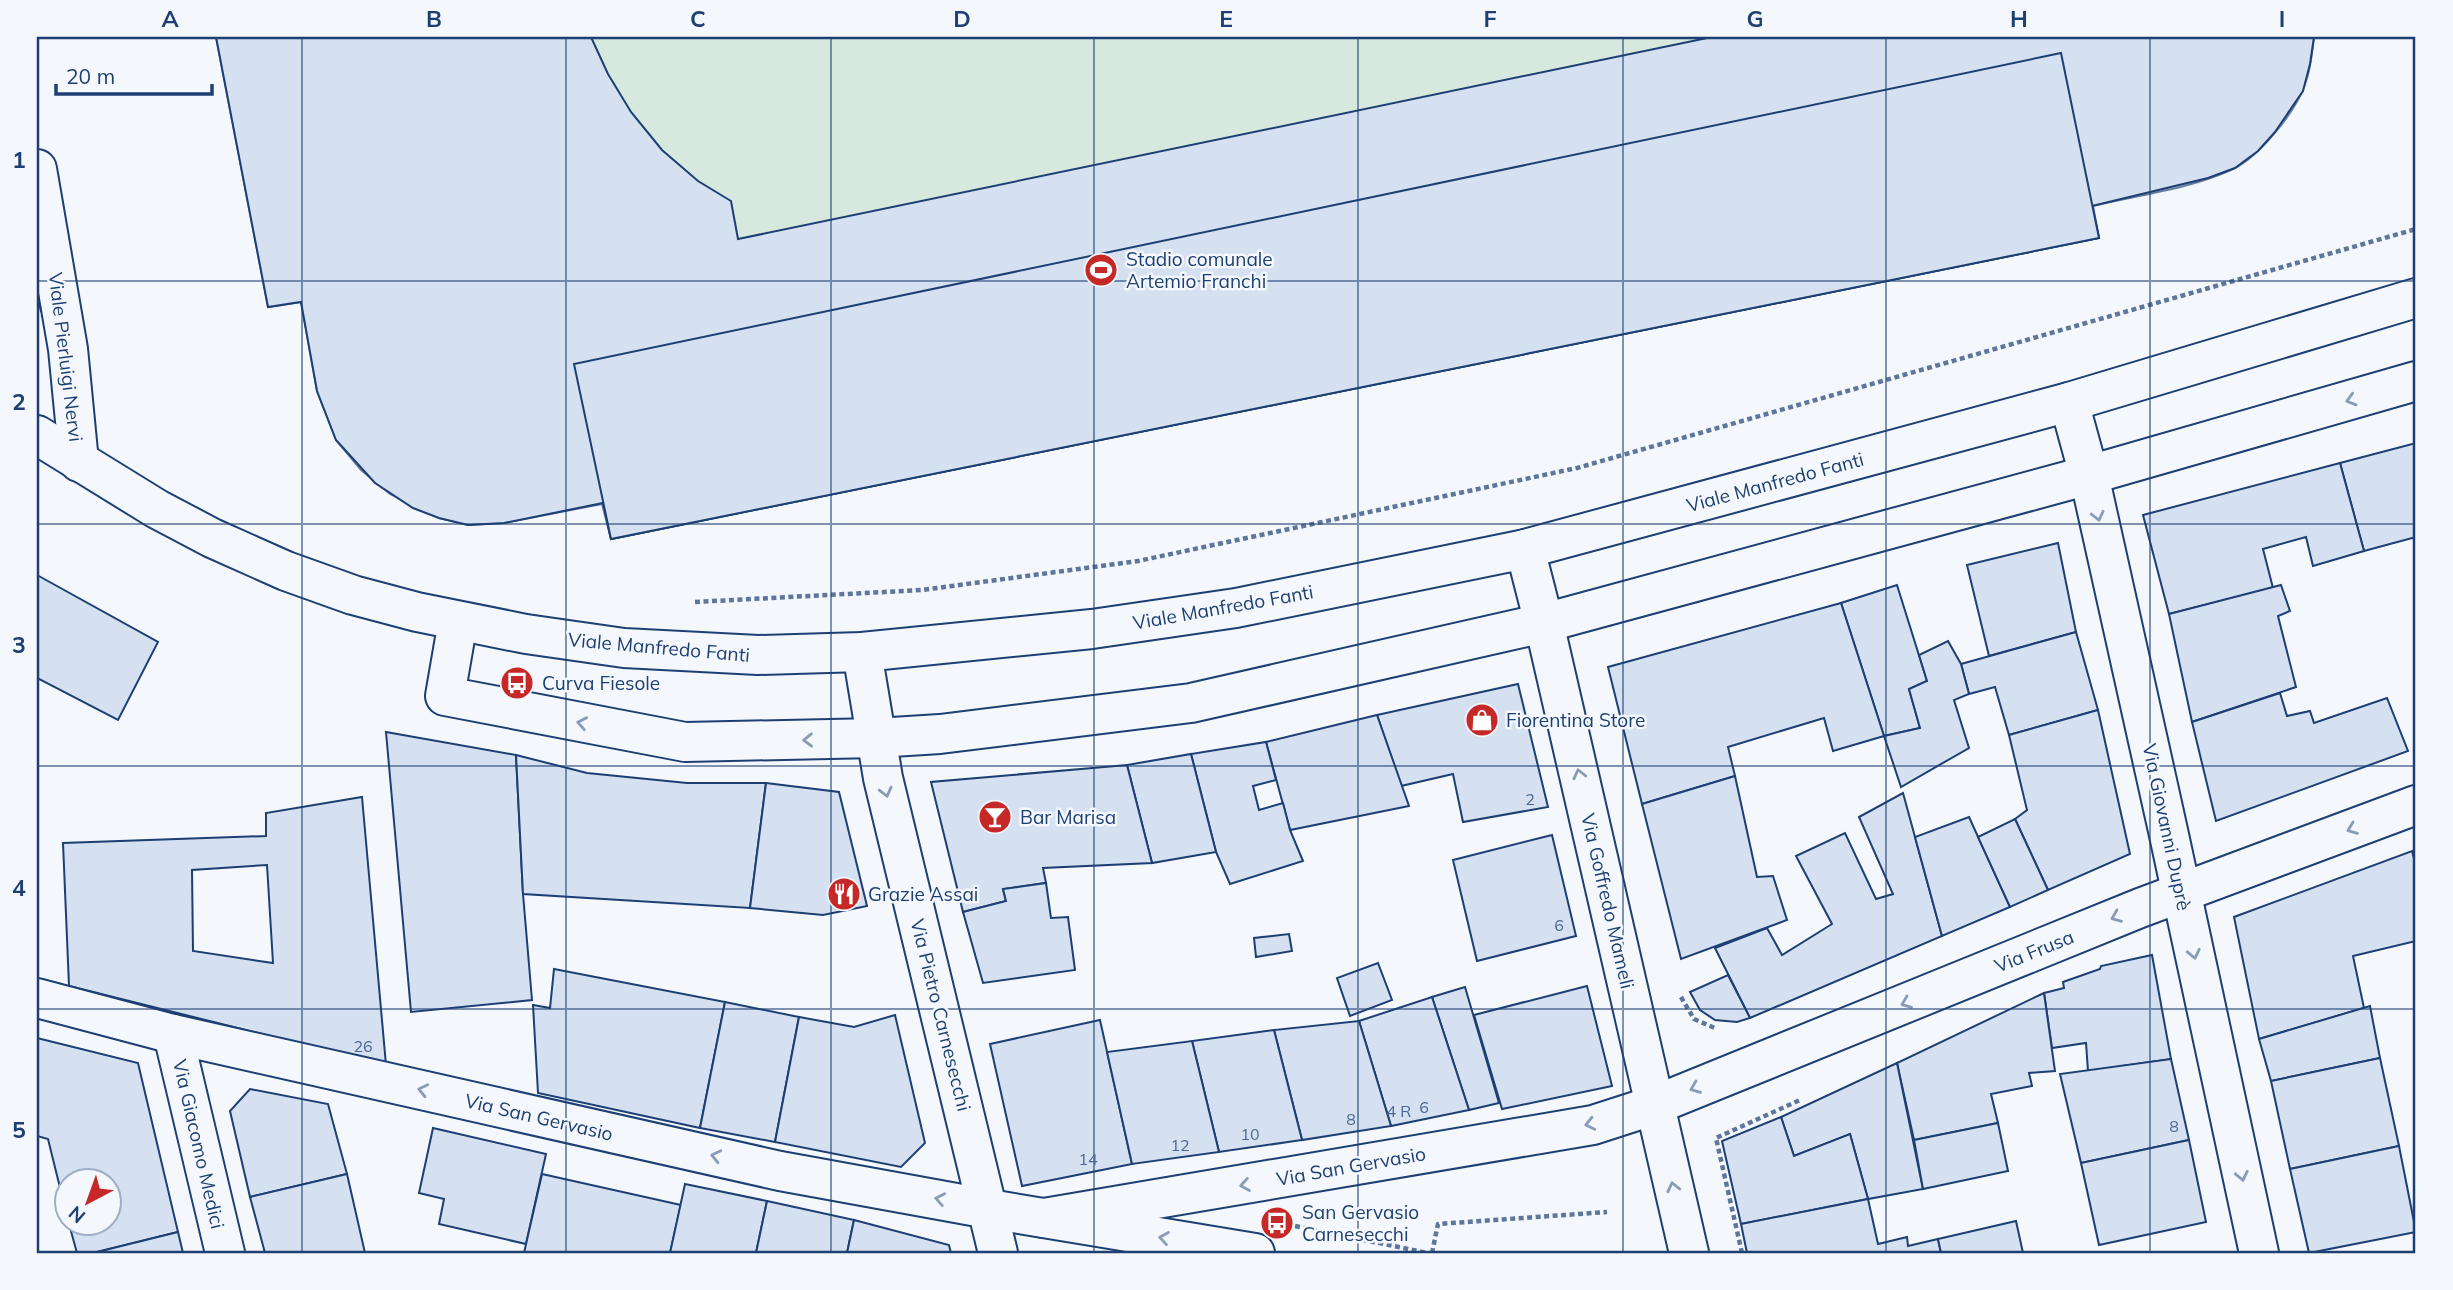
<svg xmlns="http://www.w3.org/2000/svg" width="2453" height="1290" viewBox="0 0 2453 1290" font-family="Mulish,sans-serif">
  <rect width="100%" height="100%" fill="#f4f7fb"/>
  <path fill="#d7e8df" stroke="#687fa3" stroke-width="2" d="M216 37H2314C2312 54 2310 73 2303 89 2293 115 2258 157 2233 169 2190 189 2139 195 2093 206L2099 238 611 539 602 504 504 523 468 525 439 518 390 494 361 470 336 440 317 391 301 302 268 307Z"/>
  <g fill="#d5e0f0" stroke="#1d3f73" stroke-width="2" fill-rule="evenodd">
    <polygon points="216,37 591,37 608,74 631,112 662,150 698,181 731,201 738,239 1712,37 2314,37 2310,64 2303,91 2275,132 2258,151 2235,168 2208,178 2092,206 2099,238 611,539 603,503 504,523 468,525 439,518 413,508 375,483 336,440 317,391 301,302 268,307"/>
    <polygon points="2061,53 2099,238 611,539 574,364"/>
    <polygon points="2416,443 2416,537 2364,551 2340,463"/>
    <polygon points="2340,463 2364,551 2313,566 2306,537 2263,549 2273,588 2169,614 2143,515"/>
    <polygon points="2058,543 2076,632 1989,656 1967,565"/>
    <polygon points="37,575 158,642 118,720 37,678"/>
    <polygon points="1897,585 1927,681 1909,689 1920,728 1884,736 1841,603"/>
    <polygon points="2281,585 2290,611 2278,616 2296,687 2192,722 2169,614"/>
    <polygon points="1841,603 1884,736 1833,751 1824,718 1728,747 1735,776 1642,804 1608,667"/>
    <polygon points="2076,632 2098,710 2009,735 1995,687 1969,694 1961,664"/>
    <polygon points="1948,641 1961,664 1969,694 1954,700 1969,748 1901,787 1884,736 1920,728 1909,689 1927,681 1919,655"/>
    <polygon points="1518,684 1548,807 1463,822 1453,774 1401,786 1377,715"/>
    <polygon points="2280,693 2287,716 2310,711 2314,723 2387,698 2408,751 2216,821 2192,722"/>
    <polygon points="2098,710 2130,854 2048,890 2015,819 2027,810 2009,735"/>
    <polygon points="1377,715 1409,806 1290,830 1266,742"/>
    <polygon points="386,732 516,755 523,894 532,1000 411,1012"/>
    <polygon points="1266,742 1276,780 1253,786 1259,810 1283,803 1290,830 1303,861 1230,884 1216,852 1191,754"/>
    <polygon points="1191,754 1216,852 1152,863 1127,765"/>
    <polygon points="516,755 587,773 687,783 766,783 750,908 523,894"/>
    <polygon points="1127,765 1152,863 1043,868 1046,883 1003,889 1006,901 963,912 931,782"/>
    <polygon points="1735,776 1757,877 1773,876 1787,920 1681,959 1642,804"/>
    <polygon points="766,783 839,792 867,906 823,915 750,908"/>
    <polygon points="1903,793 1942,936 1750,1018 1715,948 1767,928 1782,955 1832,924 1796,856 1845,833 1876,899 1893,894 1859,817"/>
    <path d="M362 797 386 1065 69 986 63 843 266 836V813ZM267 865 273 963 193 951 192 870Z"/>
    <polygon points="1969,817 2010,907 1942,936 1915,837"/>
    <polygon points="2015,819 2048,890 2010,907 1978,837"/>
    <polygon points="1552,835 1576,936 1477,961 1453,860"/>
    <polygon points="2412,851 2416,866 2416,941 2353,956 2364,1008 2259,1039 2234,917"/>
    <polygon points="1046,883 1051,918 1068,917 1075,970 983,983 963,912 1006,901 1003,889"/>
    <polygon points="1289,934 1292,951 1256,957 1254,938"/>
    <polygon points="2152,955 2171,1059 2088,1071 2086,1043 2052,1048 2044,993 2064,988 2063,982 2100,969 2101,966"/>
    <polygon points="1378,963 1392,1000 1350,1016 1337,978"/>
    <polygon points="554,969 725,1002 700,1128 538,1093 533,1005 550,1008"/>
    <polygon points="1728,975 1750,1018 1737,1022 1715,1020 1700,1010 1690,992"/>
    <polygon points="1587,986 1612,1086 1502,1109 1474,1015"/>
    <polygon points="1465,987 1499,1103 1469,1110 1432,997"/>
    <polygon points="2044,993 2055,1071 2029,1073 2032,1086 1991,1094 1998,1123 1914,1140 1897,1063"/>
    <polygon points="1432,997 1469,1110 1391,1126 1359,1021"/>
    <polygon points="725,1002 799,1017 775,1142 700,1128"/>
    <polygon points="2370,1006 2380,1058 2271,1081 2259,1039"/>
    <polygon points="895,1015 925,1143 901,1167 775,1142 799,1017 854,1027"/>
    <polygon points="1100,1020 1132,1164 1022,1186 990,1044"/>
    <polygon points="1359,1021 1391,1126 1302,1140 1274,1030"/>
    <polygon points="1274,1030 1302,1140 1219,1152 1192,1041"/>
    <polygon points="37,1038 138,1063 178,1232 93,1253 77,1253 69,1224 108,1224 108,1182 66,1182 66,1212 48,1139 37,1136"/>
    <polygon points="1192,1041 1219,1152 1132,1164 1107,1052"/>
    <polygon points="2380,1058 2399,1146 2290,1169 2271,1081"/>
    <polygon points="2171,1059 2189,1140 2081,1163 2060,1074"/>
    <polygon points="1897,1063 1923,1189 1868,1199 1850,1134 1794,1156 1781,1117"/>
    <polygon points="250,1089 328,1104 347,1174 250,1197 230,1111"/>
    <polygon points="1781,1117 1794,1156 1850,1134 1868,1199 1741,1224 1722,1141"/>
    <polygon points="1998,1123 2008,1171 1923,1189 1914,1140"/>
    <polygon points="433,1128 546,1154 526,1244 439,1224 444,1199 419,1193"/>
    <polygon points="2189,1140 2206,1222 2099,1245 2081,1163"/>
    <polygon points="2399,1146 2416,1232 2309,1253 2290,1169"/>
    <polygon points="347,1174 365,1253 265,1253 250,1197"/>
    <polygon points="542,1174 681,1205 670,1253 524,1253"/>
    <polygon points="685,1184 767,1201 756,1253 670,1253"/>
    <polygon points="1868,1199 1878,1244 1907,1237 1908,1246 1938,1239 1941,1253 1747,1253 1741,1224"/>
    <polygon points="767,1201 854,1220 847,1253 756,1253"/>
    <polygon points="854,1220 949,1245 951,1253 847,1253"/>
    <polygon points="2016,1221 2023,1253 1941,1253 1938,1239"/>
    <polygon points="178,1232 183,1253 93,1253"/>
  </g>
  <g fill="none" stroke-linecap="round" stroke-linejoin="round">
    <defs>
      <g id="street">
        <polyline points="37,169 68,349 79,462"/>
        <polyline points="2069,402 2089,475 2169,835 2259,1253"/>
        <polyline points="37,435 157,509 212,538 286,571 353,595 417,612 526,634 624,648 758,655 862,652 1092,629 1236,608 1525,549 2069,402 2416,298"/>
        <polyline points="1525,549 1544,623 1689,1253"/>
        <polyline points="458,621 445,696 685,742 876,738 940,734 1191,703 1544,623 2089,475 2416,381"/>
        <polyline points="862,652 883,778 998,1253"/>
        <polyline points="37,998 173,1034 780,1171 989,1209 1255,1253"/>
        <polyline points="173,1034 225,1253"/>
        <polyline points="1044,1218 1593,1125 1655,1105 2140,908 2416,805"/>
      </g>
    </defs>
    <use href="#street" stroke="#1d3f73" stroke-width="42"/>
    <g stroke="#5e769c" stroke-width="4.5" stroke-dasharray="5 3.5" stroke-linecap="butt">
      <polyline points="695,602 922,590 1138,561 1577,468 2416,229"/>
      <polyline points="1681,997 1694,1019 1717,1029"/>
      <polyline points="1295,1226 1428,1253"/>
      <polyline points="1432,1253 1438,1224 1607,1212"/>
      <polyline points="1742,1253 1716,1138 1800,1100"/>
    </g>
    <use href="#street" stroke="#f4f7fb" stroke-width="38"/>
    <polyline stroke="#1d3f73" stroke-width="2" stroke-dasharray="9 3.5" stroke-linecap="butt" points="37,291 42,317"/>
  </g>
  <defs><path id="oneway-chevron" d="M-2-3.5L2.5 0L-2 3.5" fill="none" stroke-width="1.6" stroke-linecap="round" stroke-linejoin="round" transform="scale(1.75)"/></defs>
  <g stroke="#889bb7">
    <use href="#oneway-chevron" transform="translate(2351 400) rotate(164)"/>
    <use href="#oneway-chevron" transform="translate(2098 516) rotate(77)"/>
    <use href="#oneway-chevron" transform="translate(582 723) rotate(-169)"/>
    <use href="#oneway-chevron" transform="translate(808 740) rotate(179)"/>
    <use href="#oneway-chevron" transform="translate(1579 774) rotate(-103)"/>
    <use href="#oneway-chevron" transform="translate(886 792) rotate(76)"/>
    <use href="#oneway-chevron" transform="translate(2352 829) rotate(159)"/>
    <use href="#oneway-chevron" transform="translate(2116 917) rotate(158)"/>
    <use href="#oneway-chevron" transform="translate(2194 954) rotate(78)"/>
    <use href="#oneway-chevron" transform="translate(1906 1003) rotate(158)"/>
    <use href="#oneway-chevron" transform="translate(1695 1088) rotate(158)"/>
    <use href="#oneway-chevron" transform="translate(423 1090) rotate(-167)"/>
    <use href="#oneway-chevron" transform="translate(1590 1124) rotate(167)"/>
    <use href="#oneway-chevron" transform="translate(716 1156) rotate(-167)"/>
    <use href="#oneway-chevron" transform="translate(2242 1176) rotate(78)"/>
    <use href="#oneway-chevron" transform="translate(1245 1185) rotate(170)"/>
    <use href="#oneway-chevron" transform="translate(1673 1187) rotate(-103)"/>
    <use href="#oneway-chevron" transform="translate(940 1199) rotate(-169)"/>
    <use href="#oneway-chevron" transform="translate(1164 1238) rotate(-171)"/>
  </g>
  <path fill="none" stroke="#1d3f73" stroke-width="2" stroke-opacity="0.55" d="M302 37V1253M566 37V1253M831 37V1253M1094 37V1253M1358 37V1253M1623 37V1253M1886 37V1253M2150 37V1253M37 281H2416M37 524H2416M37 766H2416M37 1009H2416"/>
  <defs>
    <symbol id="stadium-disc" viewBox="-11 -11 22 22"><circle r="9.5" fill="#c62828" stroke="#f4f7fb"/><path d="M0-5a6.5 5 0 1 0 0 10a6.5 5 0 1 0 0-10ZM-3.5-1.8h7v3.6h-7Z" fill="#fff"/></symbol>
    <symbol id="bus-disc" viewBox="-11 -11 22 22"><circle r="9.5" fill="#c62828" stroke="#f4f7fb"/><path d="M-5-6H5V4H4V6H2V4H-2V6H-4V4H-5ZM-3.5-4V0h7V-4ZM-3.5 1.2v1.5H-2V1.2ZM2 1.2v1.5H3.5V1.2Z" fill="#fff"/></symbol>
    <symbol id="shop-disc" viewBox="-11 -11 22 22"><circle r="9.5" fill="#c62828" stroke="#f4f7fb"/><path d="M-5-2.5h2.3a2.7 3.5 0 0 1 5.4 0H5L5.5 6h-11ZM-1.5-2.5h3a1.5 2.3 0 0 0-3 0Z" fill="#fff"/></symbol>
    <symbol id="bar-disc" viewBox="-11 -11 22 22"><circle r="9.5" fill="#c62828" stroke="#f4f7fb"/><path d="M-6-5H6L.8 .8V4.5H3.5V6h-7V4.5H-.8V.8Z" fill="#fff"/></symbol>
    <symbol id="restaurant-disc" viewBox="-11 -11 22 22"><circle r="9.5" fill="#c62828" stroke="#f4f7fb"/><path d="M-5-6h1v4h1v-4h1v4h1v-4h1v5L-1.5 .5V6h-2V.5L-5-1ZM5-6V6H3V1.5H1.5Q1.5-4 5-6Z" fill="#fff"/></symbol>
  </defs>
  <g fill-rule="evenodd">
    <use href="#stadium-disc" x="1082" y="251" width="38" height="38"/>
    <use href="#bus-disc" x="498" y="664" width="38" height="38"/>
    <use href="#shop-disc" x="1463" y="701" width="38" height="38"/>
    <use href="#bar-disc" x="976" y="798" width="38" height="38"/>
    <use href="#restaurant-disc" x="825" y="875" width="38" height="38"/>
    <use href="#bus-disc" x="1258" y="1204" width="38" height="38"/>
  </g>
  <g text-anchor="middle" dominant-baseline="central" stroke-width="5" stroke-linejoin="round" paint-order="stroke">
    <g font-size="16" fill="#4b6792">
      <text x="1530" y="799">2</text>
      <text x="1559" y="925">6</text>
      <text x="363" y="1046">26</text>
      <text x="1424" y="1107">6</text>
      <text x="1399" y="1111">4 R</text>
      <text x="1351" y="1119">8</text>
      <text x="2174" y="1126">8</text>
      <text x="1250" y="1134">10</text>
      <text x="1180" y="1145">12</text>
      <text x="1088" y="1159">14</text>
    </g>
    <g font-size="19" fill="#1d3f73" stroke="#f4f7fb" text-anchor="start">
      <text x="1126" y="259">Stadio comunale<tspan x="1126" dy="22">Artemio Franchi</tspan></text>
      <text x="542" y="683">Curva Fiesole</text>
      <text x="1506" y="720">Fiorentina Store</text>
      <text x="1020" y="817">Bar Marisa</text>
      <text x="868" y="894">Grazie Assai</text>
      <text x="1302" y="1212">San Gervasio<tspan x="1302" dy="22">Carnesecchi</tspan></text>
    </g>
    <g font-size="19" fill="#1d3f73" stroke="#f4f7fb">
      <text transform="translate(66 357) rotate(83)">Viale Pierluigi Nervi</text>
      <text transform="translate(1775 482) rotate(-15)">Viale Manfredo Fanti</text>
      <text transform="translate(1223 607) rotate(-10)">Viale Manfredo Fanti</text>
      <text transform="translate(659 647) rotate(5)">Viale Manfredo Fanti</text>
      <text transform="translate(2167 827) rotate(78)">Via Giovanni Duprè</text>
      <text transform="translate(1608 901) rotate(77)">Via Goffredo Mameli</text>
      <text transform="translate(2034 951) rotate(-22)">Via Frusa</text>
      <text transform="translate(941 1015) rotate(76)">Via Pietro Carnesecchi</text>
      <text transform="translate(539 1117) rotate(13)">Via San Gervasio</text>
      <text transform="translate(199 1144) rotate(77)">Via Giacomo Medici</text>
      <text transform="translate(1351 1166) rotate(-10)">Via San Gervasio</text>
    </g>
  </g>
  <rect width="2453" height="1290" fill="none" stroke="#f4f7fb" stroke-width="77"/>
  <g transform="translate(88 1202) rotate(221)"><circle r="33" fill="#f4f7fb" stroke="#9eadc5" stroke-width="2"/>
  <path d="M0-5L12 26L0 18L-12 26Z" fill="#c62828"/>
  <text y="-10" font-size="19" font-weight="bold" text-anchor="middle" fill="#1d3f73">N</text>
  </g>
  <path d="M56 84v10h156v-10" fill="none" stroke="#1d3f73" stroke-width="3.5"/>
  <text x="66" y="84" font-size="21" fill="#1d3f73" stroke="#f4f7fb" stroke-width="5" paint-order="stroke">20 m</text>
  <rect x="38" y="38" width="2376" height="1214" fill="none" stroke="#1d3f73" stroke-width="2.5"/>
  <g font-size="23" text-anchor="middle" font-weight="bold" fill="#1d3f73">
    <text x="170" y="27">A</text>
    <text x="434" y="27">B</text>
    <text x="698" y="27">C</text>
    <text x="962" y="27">D</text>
    <text x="1226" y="27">E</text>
    <text x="1490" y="27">F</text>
    <text x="1755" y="27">G</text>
    <text x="2019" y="27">H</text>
    <text x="2282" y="27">I</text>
    <text x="19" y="168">1</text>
    <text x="19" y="410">2</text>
    <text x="19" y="653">3</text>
    <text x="19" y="896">4</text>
    <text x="19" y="1138">5</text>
  </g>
</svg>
